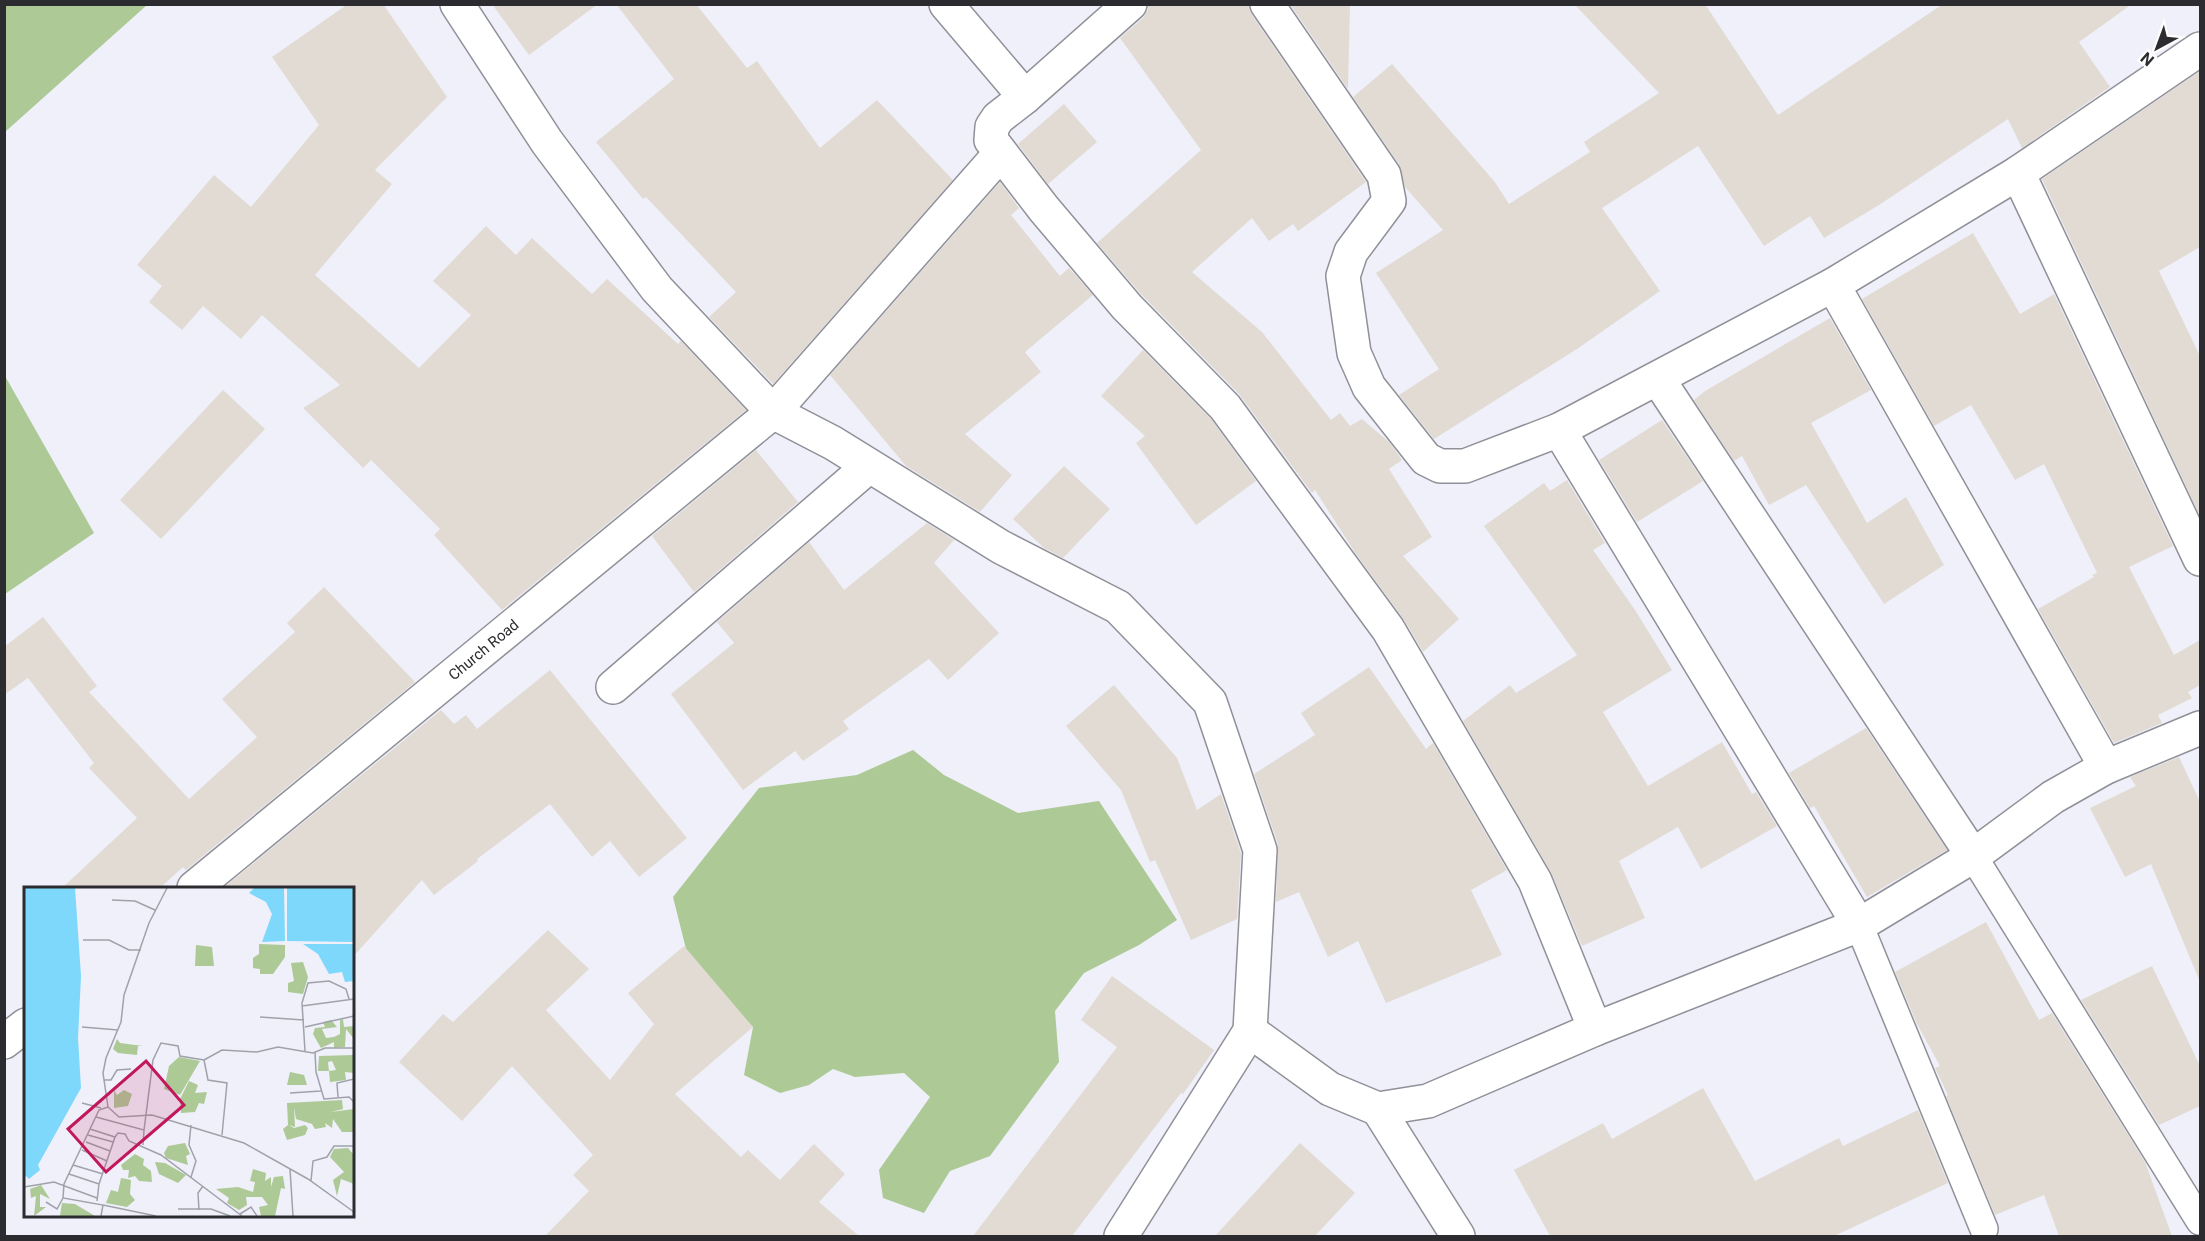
<svg xmlns="http://www.w3.org/2000/svg" width="2205" height="1241" viewBox="0 0 2205 1241" font-family="Roboto,sans-serif">
  <rect width="100%" height="100%" fill="#eff0fa"/>
  <g fill="#acc996">
    <polygon points="5,4 147,4 147,5 5,132"/>
    <polygon points="5,376 94,533 5,594 4,594"/>
    <polygon points="913,750 944,775 1018,813 1099,801 1177,920 1139,945 1084,973 1055,1011 1059,1062 990,1156 950,1171 924,1213 883,1198 879,1170 930,1097 904,1073 855,1077 833,1069 809,1085 780,1093 744,1075 753,1027 689,961 673,897 759,788 857,775"/>
  </g>
  <g fill="#e1dbd3">
    <polygon points="348,4 383,4 447,97 375,170 392,184 315,275 419,368 471,315 433,281 486,226 516,255 532,238 592,294 607,279 678,344 681,341 746,410 502,610 434,535 440,529 371,460 363,468 303,408 340,385 262,315 241,339 203,306 182,330 149,302 162,286 137,265 214,175 251,207 319,125 272,57"/>
    <polygon points="492,4 598,4 529,55"/>
    <polygon points="616,4 696,4 747,68 757,61 820,148 877,100 953,180 773,384 709,317 736,292 646,197 643,199 596,142 674,79"/>
    <polygon points="1148,4 1248,4 1252,15 1366,182 1298,231 1293,224 1269,241 1252,218 1192,272 1262,332 1331,420 1340,413 1350,426 1362,419 1389,442 1402,460 1389,469 1432,537 1403,556 1459,619 1423,652 1403,618 1356,554 1315,490 1312,493 1239,394 1141,294 1097,243 1201,150 1120,38 1143,18 1148,10"/>
    <polygon points="1290,4 1350,4 1348,89"/>
    <polygon points="1574,4 1705,4 1778,115 1943,4 2132,4 2079,42 2110,87 2022,148 2008,119 1879,205 1824,238 1810,216 1764,246 1698,146 1602,208 1660,291 1577,349 1434,439 1399,395 1439,369 1376,273 1443,230 1405,187 1399,164 1353,97 1392,64 1494,181 1509,204 1590,152 1584,142 1659,93"/>
    <polygon points="2200,71 2200,247 2159,271 2200,356 2200,516 2042,179"/>
    <polygon points="1064,104 1097,142 1048,184 1018,144"/>
    <polygon points="1000,182 1019,208 1011,215 1060,276 1069,268 1093,295 1025,352 1041,372 965,434 1012,475 980,512 906,466 830,375"/>
    <polygon points="1973,233 2020,314 2054,294 2173,546 2129,567 2174,655 2200,640 2200,685 2188,692 2192,698 2158,715 2162,723 2114,743 2038,609 2094,577 2092,575 2097,573 2044,464 2015,480 1971,405 1934,426 1862,299"/>
    <polygon points="1830,318 1871,390 1811,423 1867,523 1906,497 1944,565 1884,604 1806,485 1769,505 1742,456 1734,461 1694,400 1705,391"/>
    <polygon points="1143,350 1211,419 1256,481 1196,525 1136,443 1145,436 1101,396"/>
    <polygon points="223,390 265,429 161,539 120,500"/>
    <polygon points="1662,420 1703,481 1637,522 1599,460"/>
    <polygon points="756,450 798,502 694,592 652,536"/>
    <polygon points="1064,466 1110,509 1063,558 1044,548 1013,519"/>
    <polygon points="1567,480 1605,543 1593,550 1635,610 1672,670 1603,712 1648,786 1722,742 1752,794 1756,792 1777,826 1701,869 1678,827 1619,861 1645,918 1582,946 1551,872 1463,721 1510,685 1516,693 1577,655 1484,526 1544,483 1550,491"/>
    <polygon points="927,523 954,540 934,563 999,633 948,680 929,659 843,721 849,729 803,761 795,751 743,790 671,694 734,643 717,622 809,542 844,590"/>
    <polygon points="324,587 415,682 186,870 183,867 160,888 62,888 137,818 89,768 94,763 28,678 4,695 4,647 43,617 97,686 89,692 189,799 257,737 222,699 295,632 287,623"/>
    <polygon points="1369,667 1426,749 1433,743 1507,870 1471,890 1502,955 1386,1003 1358,941 1328,957 1299,892 1276,902 1278,844 1254,774 1315,735 1301,713"/>
    <polygon points="550,670 687,838 639,877 610,841 592,857 550,804 477,859 478,861 434,895 422,880 352,958 352,888 223,888 441,710 454,724 466,715 477,729"/>
    <polygon points="1114,685 1177,758 1197,810 1221,794 1241,853 1237,919 1191,940 1155,860 1150,862 1121,790 1066,726"/>
    <polygon points="1866,728 1947,850 1867,897 1814,806 1810,808 1789,773"/>
    <polygon points="2179,757 2200,802 2200,982 2151,864 2125,877 2090,808 2136,786 2130,777"/>
    <polygon points="1986,922 2039,1020 2052,1013 2145,1162 2172,1236 2059,1236 2044,1195 1995,1215 1946,1096 1948,1095 1935,1068 1940,1066 1917,1024 1895,972"/>
    <polygon points="548,930 589,969 546,1010 610,1080 654,1024 628,993 684,946 753,1027 675,1094 741,1157 748,1150 780,1180 814,1144 845,1174 819,1202 859,1236 545,1236 589,1191 573,1175 593,1155 512,1066 462,1121 399,1062 443,1014 453,1022"/>
    <polygon points="2152,966 2200,1066 2200,1106 2159,1125 2081,1000"/>
    <polygon points="1112,976 1214,1050 1183,1094 1181,1093 1072,1236 973,1236 1117,1047 1081,1020"/>
    <polygon points="1703,1088 1755,1181 1839,1138 1843,1146 1918,1110 1948,1183 1834,1236 1550,1236 1514,1170 1603,1123 1612,1139"/>
    <polygon points="1300,1143 1355,1193 1315,1236 1215,1236"/>
  </g>
  <g fill="none" stroke-linecap="round" stroke-linejoin="round">
    <defs>
      <g id="service">
        <polyline points="1973,856 2200,1221"/>
        <polyline points="1859,925 1984,1229"/>
      </g>
      <g id="minor">
        <polyline points="946,4 1025,97"/>
        <polyline points="1130,4 1025,97 998,118 992,127 991,140 1044,209 1127,307 1225,407 1388,629 1535,881 1595,1029"/>
        <polyline points="1267,4 1384,175 1389,201 1351,252 1343,276 1354,353 1369,387 1426,459 1440,466 1465,466 1559,430 1859,925"/>
        <polyline points="2018,173 2200,559"/>
        <polyline points="1833,285 2106,767"/>
        <polyline points="1658,379 1973,856"/>
        <polyline points="1559,430 1833,285 2018,173 2200,49"/>
        <polyline points="613,687 869,466"/>
        <path id="s1" d="M194 888 773 412 1000 154"/>
        <polyline points="1250,1031 1330,1089 1378,1109 1428,1101 1595,1029 1859,925 1973,856 2053,797 2106,767 2200,728"/>
        <polyline points="4,1042 26,1025"/>
        <polyline points="1378,1109 1458,1236"/>
      </g>
      <polyline id="tertiary" points="457,4 547,142 657,289 773,412 833,443 1001,547 1118,607 1210,702 1260,850 1250,1031 1121,1236"/>
    </defs>
    <use href="#service" stroke="#909099" stroke-width="30"/>
    <use href="#minor" stroke="#909099" stroke-width="36"/>
    <use href="#tertiary" stroke="#909099" stroke-width="36"/>
    <use href="#service" stroke="#fff" stroke-width="27"/>
    <use href="#minor" stroke="#fff" stroke-width="33"/>
    <use href="#tertiary" stroke="#fff" stroke-width="33"/>
  </g>
  <g text-anchor="middle" dominant-baseline="central" stroke-width="5" stroke-linejoin="round" paint-order="stroke">
    <g font-size="15" fill="#2c2c30" stroke="#fefefe">
      <text stroke="none"><textPath href="#s1" startOffset="375">Church Road</textPath></text>
    </g>
  </g>
  <g transform="translate(24 887)">
    <rect width="330" height="330" fill="#eff0fa"/>
    <path d="M235 57 261 58V70L249 87H236V82L229 81V71L235 67ZM172 58 188 60 190 79H171ZM279 75 284 90 279 107 264 105V96L270 94 267 76ZM319 132 320 140 330 139V152L322 142 321 160 310 161V155L297 161 289 147 291 141 301 140 299 135 307 133 313 140 298 142 302 151 310 150 316 147V133ZM93 152 96 156 119 159H114L113 168 94 166 89 162ZM330 168V186L321 185 322 193 306 195 305 184 312 183 308 174 304 175 305 184H294L295 169ZM155 170 176 174 156 208 140 202 145 179ZM266 185 280 188 283 198H263ZM165 194 174 198 171 206 183 205 180 217 175 216 171 225 157 226 156 212ZM90 203 93 208 100 203 108 207 104 219 90 221ZM318 213 319 222 307 225 330 222V245H318L309 232 308 241 301 236 302 240 291 242 288 237 272 232 270 220 271 240 265 238 270 241 281 238 284 241 281 248 263 253 259 242 264 238 263 216ZM161 256 166 267 162 269 164 278 142 271 140 266 144 259ZM324 261 330 268V297L317 292 313 309 309 293 320 285 306 270 310 262ZM111 267 120 272 119 278 127 284 128 295 115 294 111 289 104 291 105 283H99L97 278ZM131 275 141 276 162 288 154 296 135 287ZM229 282 242 286 241 294 247 290V300L250 290 259 289 261 302 257 301 251 329H237L235 320 244 318 238 310H222L223 318 215 323 203 316 205 311 192 302 214 300 229 305 231 295 226 294ZM97 291 107 293 106 307 111 313 103 320 82 316 87 303 94 305ZM17 298 26 312 16 307V320H22L10 329 12 309 7 311 6 302ZM38 316 51 317 71 329H36Z" fill="#acc996"/>
    <path d="M0 1H51L57 89 54 151 57 201 14 278 16 283 5 292 0 287ZM230 1H260L261 54 238 55 248 27 242 15 225 6ZM263 1H330V55L263 54ZM279 57H330V94L321 95 318 85 305 87 294 67Z" fill="#7dd8fb"/>
    <path fill="none" stroke="#a1a2a9" stroke-width="1.5" d="M143 1 125 36 100 108 97 135 82 171 79 186 84 220 95 230 128 228 220 256 284 292 330 325M88 13 111 14 131 23M59 53H85L105 63H117M278 119 330 112M236 130 280 133M58 140 94 143M281 140 330 129M281 164 278 116 284 96 305 94 322 102 325 112M291 165 292 185 300 212 325 210 330 215M180 173 198 163 233 165 254 160 289 166 301 161H330M180 173 184 193 203 196 198 248M80 193H87L93 183 107 182M266 206 297 204M314 210 313 196 330 192M58 216 77 221M72 230 120 243 119 258M167 238 165 258 172 274 167 290M66 242 91 250 94 246 101 247 105 254 137 268 218 329M120 243 129 173 137 156 154 159 156 169 180 173M64 248 89 255M62 255 86 264M58 263 83 274M49 278 79 287M266 282 269 329M45 287 75 297M287 294 289 274 303 270 310 259H330M0 300 30 295 73 311M73 314 75 297 91 250M22 315 33 322 39 311M79 318 132 329M154 322H187L206 329M175 323 174 306 179 299M216 327 227 320 233 329M77 329 79 318 39 311 40 297 66 242 75 223 84 220"/>
    <path fill="#c2185b" fill-opacity="0.15" stroke="#c2185b" stroke-width="3" d="M122 174 160 218 82 285 44 242Z"/>
    <rect width="330" height="330" fill="none" stroke="#2c2c30" stroke-width="3"/>
  </g>
  <rect width="2205" height="1241" fill="none" stroke="#2c2c30" stroke-width="12"/>
  <g transform="translate(2157 48) rotate(221)" stroke="#fefefe" stroke-width="4.5" paint-order="stroke">
  <path d="M0-4.5L10 22L0 15L-10 22Z" fill="#2c2c30"/>
  <text y="-9" font-size="16" font-weight="bold" text-anchor="middle" fill="#2c2c30">N</text>
  </g>
</svg>
